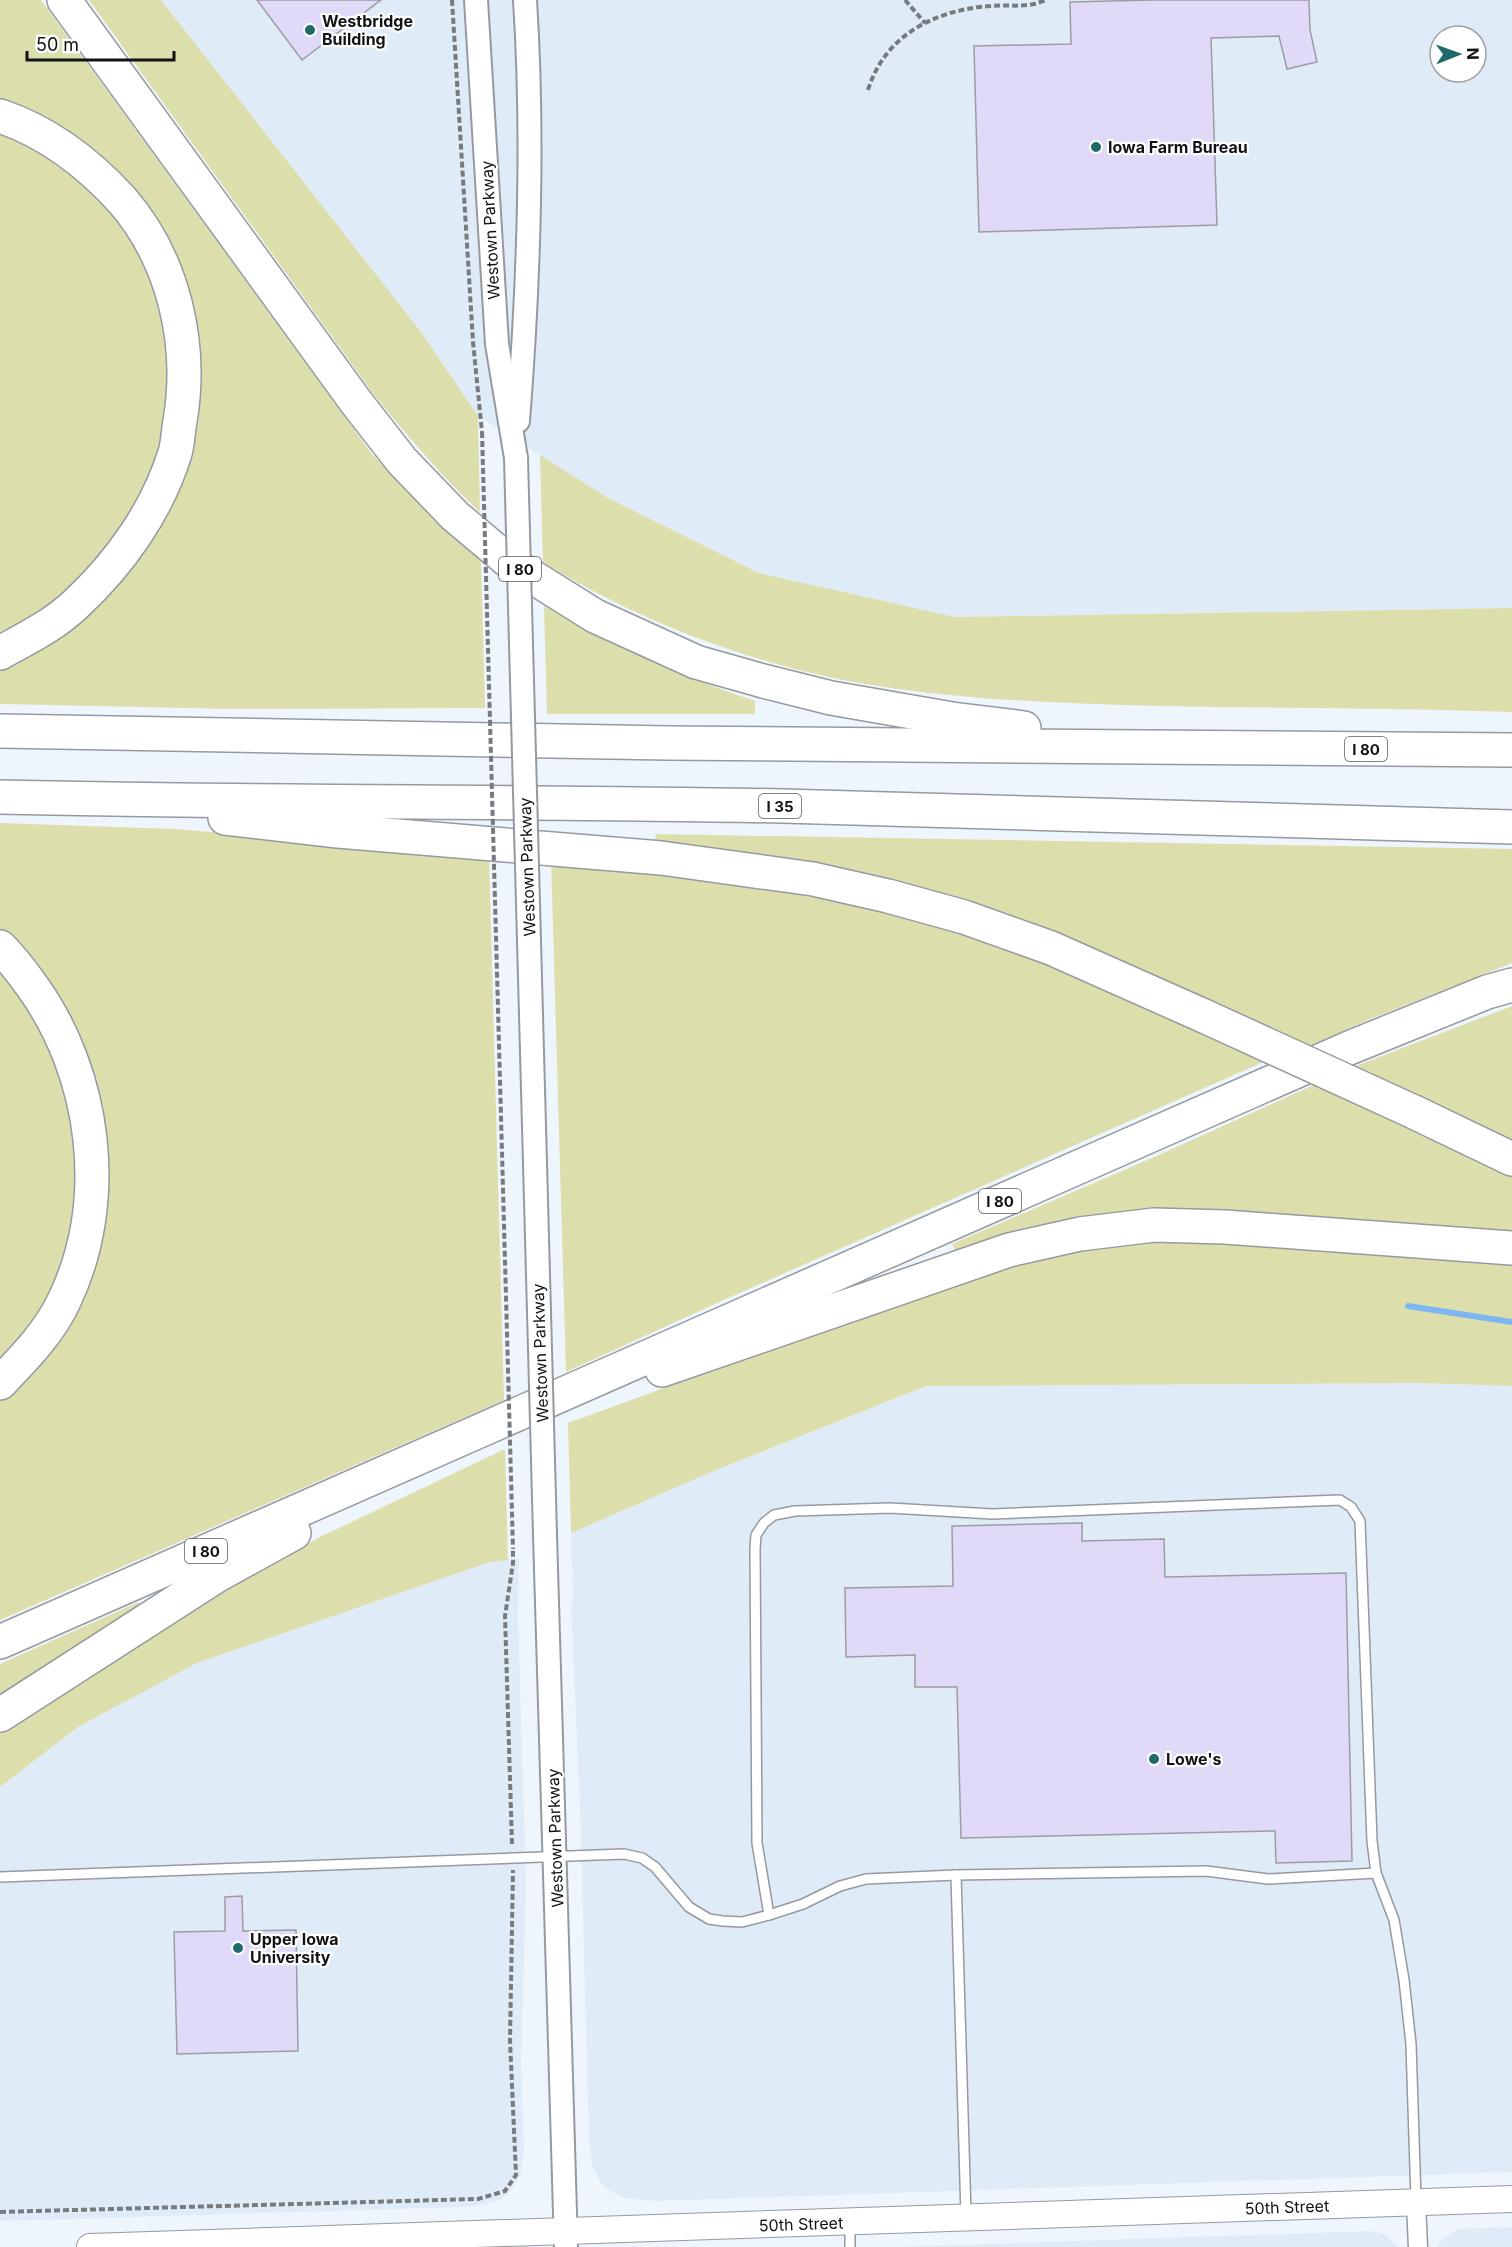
<svg xmlns="http://www.w3.org/2000/svg" width="1512" height="2247" viewBox="0 0 1512 2247" font-family="Inter,sans-serif">
  <rect width="100%" height="100%" fill="#eff5fc"/>
  <g fill="#dfebf7" fill-rule="evenodd">
    <path d="M161 0H1512V608L955 617 759 573 608 498 478 416 421 332ZM1440 36H1476V72H1440Z"/>
    <polygon points="1419,1383 1512,1386 1512,2172 655,2201 624,2198 607,2189 600,2182 592,2165 589,2141 580,1807 571,1608 573,1595 571,1533 709,1473 926,1386"/>
    <polygon points="519,1559 518,1617 526,1885 521,2063 524,2152 521,2174 509,2193 499,2200 487,2204 463,2207 0,2221 0,1787 78,1727 197,1663 490,1562"/>
    <polygon points="1512,2227 1512,2247 1438,2247 1444,2237 1459,2229"/>
    <polygon points="1371,2231 1386,2235 1398,2247 896,2247"/>
  </g>
  <g fill="#dcdfac">
    <polygon points="0,0 41,0 372,454 450,534 481,560 485,708 234,709 0,704 0,666 175,484 174,257 0,100"/>
    <path d="M89 0H161L421 332 478 416 480 512C441 476 408 436 374 395Z"/>
    <polygon points="0,126 66,164 122,219 156,280 171,353 162,439 149,477 113,543 61,599 0,638"/>
    <path d="M540 455 608 498 759 573 955 617 1512 608V712C1412 709 1312 708 1212 707 1107 705 1002 703 898 689 775 673 647 627 543 562Z"/>
    <path d="M544 606C612 644 681 677 755 701V714H547Z"/>
    <polygon points="0,823 174,829 489,855 504,1400 0,1620 0,1396 25,1375 103,1172 13,944 0,931"/>
    <polygon points="656,834 1512,849 1512,963 1363,1022 1304,1048 1151,979 654,851"/>
    <polygon points="551,858 705,871 1007,940 1268,1060 726,1299 566,1372"/>
    <polygon points="0,966 50,1045 73,1114 78,1187 64,1265 33,1326 0,1363"/>
    <polygon points="1512,1006 1512,1142 1348,1069"/>
    <polygon points="1318,1083 1512,1174 1512,1232 1210,1210 1136,1214 956,1253 952,1244 1159,1155"/>
    <polygon points="1179,1238 1512,1259 1512,1386 1419,1383 926,1386 709,1473 571,1533 568,1423 897,1303 1049,1254"/>
    <polygon points="505,1449 508,1560 490,1562 197,1663 78,1727 0,1787 0,1732 19,1718 188,1608 320,1537"/>
    <polygon points="139,1602 141,1607 77,1645 0,1698 0,1664"/>
  </g>
  <g fill="none" stroke-linecap="round" stroke-linejoin="round">
    <polyline stroke="#7eb6f1" stroke-width="6" points="1408,1306 1512,1322"/>
  </g>
  <g fill="#e0d9f7" stroke="#9d9ca3" stroke-width="1.5">
    <polygon points="257,0 381,0 302,60"/>
    <polygon points="1151,0 1309,0 1310,30 1317,62 1287,69 1279,36 1211,38 1217,225 979,232 974,46 1071,44 1070,2"/>
    <polygon points="1082,1523 1082,1541 1164,1539 1165,1577 1346,1573 1352,1861 1276,1863 1275,1831 961,1838 957,1687 915,1687 915,1655 846,1657 845,1588 953,1586 952,1526"/>
    <polygon points="242,1896 243,1931 296,1930 298,2051 177,2054 174,1932 225,1931 225,1897"/>
  </g>
  <g fill="none" stroke-linecap="round" stroke-linejoin="round">
    <defs>
      <g id="service">
        <polyline points="956,1875 966,2215"/>
        <polyline points="0,1877 624,1854 642,1858 655,1867 689,1907 709,1919 723,1921 742,1922 769,1915 803,1904 840,1886 866,1879 956,1875 1206,1871 1268,1879 1376,1873"/>
        <polyline points="769,1915 757,1843 755,1549 756,1535 764,1523 774,1515 795,1511 890,1508 992,1514 1340,1500 1351,1507 1360,1521 1372,1841 1376,1873 1394,1920 1404,1980 1411,2044 1416,2200"/>
        <polyline points="850,2247 850,2222"/>
      </g>
      <polyline id="minor" points="1416,2203 1418,2247"/>
      <g id="tertiary">
        <polyline points="476,0 497,344 516,458"/>
        <path d="M518 421C529 281 534 140 525 0"/>
        <polyline points="545,1535 566,2247"/>
      </g>
      <polyline id="secondary" points="90,2247 1512,2199"/>
      <g id="motorway">
        <polyline points="64,0 356,402 402,461 455,516 512,564 595,616 696,662 763,681 831,698 952,719 1024,728"/>
        <path d="M0 116C48 132 88 163 122 200 174 260 193 344 180 421 178 432 178 443 175 453 157 511 120 563 76 604 54 625 27 638 0 653"/>
        <polyline points="0,731 668,743 1512,750"/>
        <path d="M0 797C261 803 522 801 783 806 1026 811 1269 822 1512 827"/>
        <polyline points="225,818 338,831 661,858 813,879 888,896 964,917 1051,948 1204,1016"/>
        <path d="M0 947C12 959 22 972 32 986 96 1075 112 1201 64 1301 49 1333 24 1358 0 1383"/>
        <polyline points="1414,1112 1512,1159"/>
        <polyline points="662,1370 1009,1250 1080,1234 1154,1225 1225,1227 1512,1248"/>
        <polyline points="0,1642 1349,1048 1487,992 1512,985"/>
        <polyline points="0,1715 216,1576 294,1533"/>
      </g>
    </defs>
    <use href="#service" stroke="#959aa0" stroke-width="12"/>
    <use href="#minor" stroke="#959aa0" stroke-width="21"/>
    <use href="#tertiary" stroke="#959aa0" stroke-width="26"/>
    <use href="#secondary" stroke="#959aa0" stroke-width="28"/>
    <use href="#motorway" stroke="#959aa0" stroke-width="36"/>
    <g stroke="#777b7f" stroke-width="4" stroke-dasharray="6 3" stroke-linecap="butt">
      <polyline points="452,0 473,342 482,432"/>
      <polyline points="905,0 925,23"/>
      <path d="M868 90C885 35 935 10 990 6 1009 4 1027 9 1045 0"/>
      <polyline points="512,1844 505,1616 513,1563 513,1549"/>
      <polyline points="0,2212 478,2199 505,2191 516,2175 510,2040 513,1870"/>
    </g>
    <use href="#service" stroke="#fff" stroke-width="9"/>
    <use href="#minor" stroke="#fff" stroke-width="18"/>
    <use href="#tertiary" stroke="#fff" stroke-width="22"/>
    <use href="#secondary" stroke="#fff" stroke-width="26"/>
    <use href="#motorway" stroke="#fff" stroke-width="33"/>
    <defs>
      <polyline id="tertiary-bridge" points="516,458 545,1535"/>
      <polyline id="motorway-bridge" points="1204,1016 1414,1112"/>
    </defs>
    <use href="#tertiary-bridge" stroke="#959aa0" stroke-width="26" stroke-linecap="butt"/>
    <use href="#motorway-bridge" stroke="#959aa0" stroke-width="36" stroke-linecap="butt"/>
    <polyline stroke="#777b7f" stroke-width="4" stroke-dasharray="6 3" stroke-linecap="butt" points="482,432 513,1549"/>
    <use href="#tertiary-bridge" stroke="#fff" stroke-width="22"/>
    <use href="#motorway-bridge" stroke="#fff" stroke-width="33"/>
  </g>
  <g fill="#1f6b6a" stroke="#fff" stroke-width="2">
    <circle cx="310" cy="30" r="6"/>
    <circle cx="1096" cy="147" r="6"/>
    <circle cx="1154" cy="1759" r="6"/>
    <circle cx="238" cy="1948" r="6"/>
  </g>
  <g text-anchor="middle" dominant-baseline="central" stroke-width="4.5" stroke-linejoin="round" paint-order="stroke">
    <g fill="#fff" stroke="#58595a" stroke-width="1.5">
      <rect x="499" y="557" width="42" height="24" rx="4.5"/>
      <rect x="1345" y="737" width="42" height="24" rx="4.5"/>
      <rect x="759" y="794" width="42" height="24" rx="4.5"/>
      <rect x="979" y="1189" width="42" height="24" rx="4.5"/>
      <rect x="185" y="1539" width="42" height="24" rx="4.5"/>
    </g>
    <g font-size="15" font-weight="bold" fill="#101214">
      <text x="520" y="569">I 80</text>
      <text x="1366" y="749">I 80</text>
      <text x="780" y="806">I 35</text>
      <text x="1000" y="1201">I 80</text>
      <text x="206" y="1551">I 80</text>
    </g>
    <g font-size="16" font-weight="bold" fill="#101214" stroke="#fff" text-anchor="start">
      <text x="322" y="21">Westbridge<tspan x="322" dy="18">Building</tspan></text>
      <text x="1108" y="147">Iowa Farm Bureau</text>
      <text x="1166" y="1759">Lowe's</text>
      <text x="250" y="1939">Upper Iowa<tspan x="250" dy="18">University</tspan></text>
    </g>
    <g font-size="16" fill="#101214" stroke="#fff">
      <text transform="translate(490 230) rotate(-93)">Westown Parkway</text>
      <text transform="translate(527 867) rotate(-92)">Westown Parkway</text>
      <text transform="translate(540 1353) rotate(-92)">Westown Parkway</text>
      <text transform="translate(555 1838) rotate(-92)">Westown Parkway</text>
      <text transform="translate(1287 2207) rotate(-2)">50th Street</text>
      <text transform="translate(801 2224) rotate(-2)">50th Street</text>
    </g>
  </g>
  <g transform="translate(1458 54) rotate(89)"><circle r="28" fill="#ffffff" stroke="#9fa0a1" stroke-width="1.5"/>
  <path d="M0-4.5L10 22L0 15L-10 22Z" fill="#1f6b6a"/>
  <text y="-9" font-size="16" font-weight="bold" text-anchor="middle" fill="#101214">N</text>
  </g>
  <path d="M27 51v9h147v-9" fill="none" stroke="#101214" stroke-width="3"/>
  <text x="36" y="51" font-size="18" fill="#101214" stroke="#ffffff" stroke-width="4.5" paint-order="stroke">50 m</text>
</svg>
